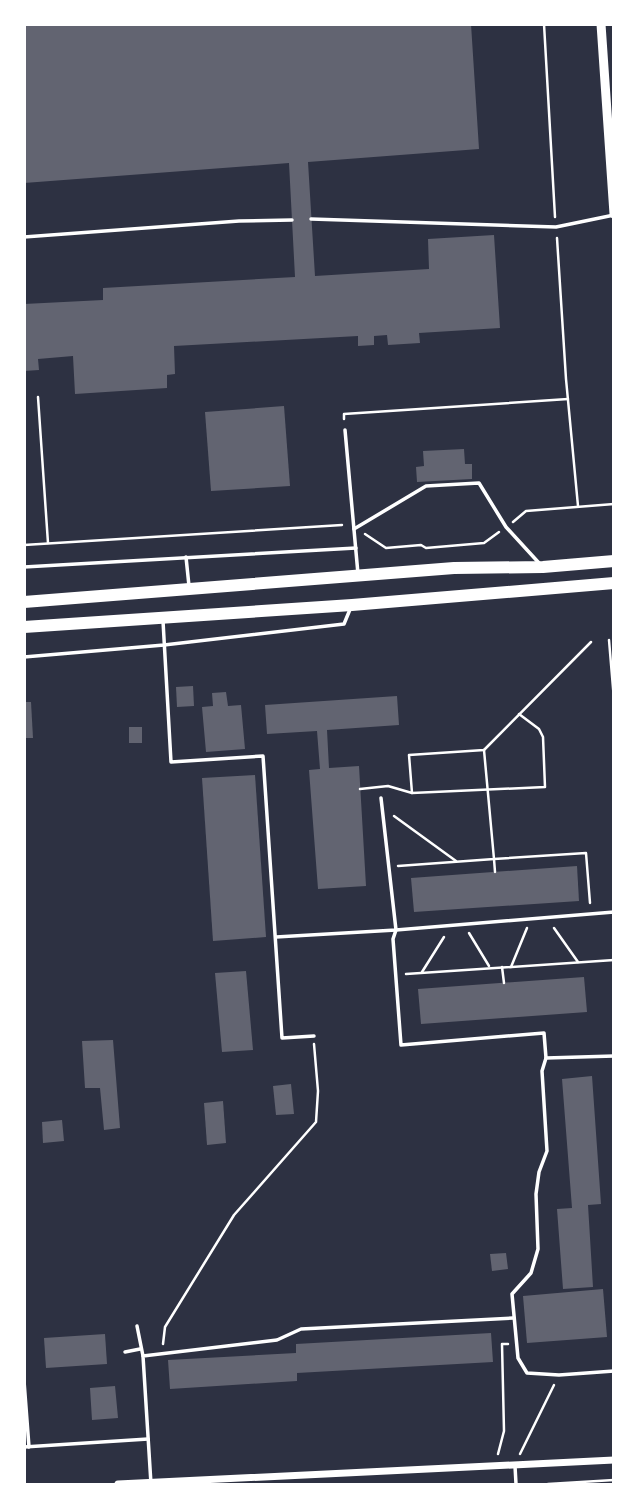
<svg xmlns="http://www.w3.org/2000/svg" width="638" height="1509" viewBox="0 0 638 1509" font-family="'Fira Sans',sans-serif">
  <rect width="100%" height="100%" fill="#2d3142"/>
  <g fill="#626471">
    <polygon points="24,24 471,24 479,149 308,162 315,276 429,269 428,239 494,235 500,328 419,333 420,343 388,345 387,335 374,336 374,345 358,346 358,336 174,346 175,374 167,375 167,388 75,394 73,356 38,359 39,370 24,371 24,304 103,300 103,288 295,277 289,163 24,183"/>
    <polygon points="284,406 290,486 211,491 205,412"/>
    <polygon points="464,449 465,464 472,464 472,479 417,482 416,467 424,466 423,451"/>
    <polygon points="193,686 194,706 177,707 176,687"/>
    <polygon points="226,692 228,706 241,705 245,749 206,752 202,707 213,706 212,693"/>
    <polygon points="397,696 399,725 327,730 329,768 359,766 366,886 318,889 309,770 320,769 317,731 267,734 265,705"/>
    <polygon points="24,702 31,702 33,738 24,738"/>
    <rect x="129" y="727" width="13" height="16"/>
    <polygon points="255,775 266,937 213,941 202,778"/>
    <polygon points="577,866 579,901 414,912 411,878"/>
    <polygon points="246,971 253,1050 222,1052 215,973"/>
    <polygon points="584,977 587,1012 421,1024 418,989"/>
    <polygon points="113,1040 120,1128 104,1130 100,1088 85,1088 82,1041"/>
    <polygon points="592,1076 601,1204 588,1205 593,1287 563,1289 557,1209 572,1208 562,1079"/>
    <polygon points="291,1084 294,1114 276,1115 273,1086"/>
    <polygon points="223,1101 226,1143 207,1145 204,1103"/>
    <polygon points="62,1120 64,1141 43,1143 42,1122"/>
    <polygon points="506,1253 508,1269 492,1271 490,1254"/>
    <polygon points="603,1289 607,1337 527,1343 523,1296"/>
    <polygon points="491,1333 493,1362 297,1373 297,1381 170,1389 168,1360 296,1353 296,1344"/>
    <polygon points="105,1334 107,1364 46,1368 44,1338"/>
    <polygon points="115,1386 118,1418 92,1420 90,1388"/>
  </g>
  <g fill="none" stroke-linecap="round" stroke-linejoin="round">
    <g stroke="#fff" stroke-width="2.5">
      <polyline points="544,24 555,217"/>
      <polyline points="557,238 566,379 578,506"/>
      <polyline points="38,397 48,543"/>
      <polyline points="344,419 344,414 568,399"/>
      <polyline points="513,522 526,511 614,504"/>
      <polyline points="365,534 386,548 421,545 426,548 484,543 499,532"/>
      <polyline points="24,545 342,525"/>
      <polyline points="609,640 614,700"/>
      <polyline points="360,789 388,786 412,793 409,755 484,750 591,642"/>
      <polyline points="412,793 545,787 543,737 539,729 519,714"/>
      <polyline points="394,816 456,861"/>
      <polyline points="398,866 494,859 484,750"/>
      <polyline points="495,872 494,859 586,853 590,903"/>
      <polyline points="554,928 578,962"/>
      <polyline points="469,933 489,966"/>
      <polyline points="502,967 504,983"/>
      <polyline points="511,967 527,928"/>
      <polyline points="422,972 444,937"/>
      <polyline points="406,974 614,960"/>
      <polyline points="163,1344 165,1327 234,1215 316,1122 318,1091 314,1044"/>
      <polyline points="498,1454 504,1431 502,1344 508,1344"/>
      <polyline points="520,1454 554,1385"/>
      <polyline points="548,1484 614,1480"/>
    </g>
    <g stroke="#fff" stroke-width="3.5">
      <polyline points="311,219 556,227 614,215"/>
      <polyline points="24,237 239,221 292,220"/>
      <polyline points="345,430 358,574"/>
      <polyline points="354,529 426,486 479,483 506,527 539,563"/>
      <polyline points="186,557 189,586"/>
      <polyline points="24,567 356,548"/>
      <polyline points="163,621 171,762 263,756 282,1038 314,1036"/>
      <polyline points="24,657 164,645 344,624 351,607"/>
      <polyline points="381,798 396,930 393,939 401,1045 544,1033 546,1058"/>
      <polyline points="276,937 396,930 614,912"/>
      <polyline points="614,1056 546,1058 542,1071 547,1151 539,1172 536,1194 538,1249 531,1273 512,1294 518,1358 527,1373 559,1375 614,1371"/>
      <polyline points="137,1326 143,1356"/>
      <polyline points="125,1352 140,1349"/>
      <polyline points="24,1381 29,1447"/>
      <polyline points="24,1447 148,1439"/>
      <polyline points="515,1466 516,1484"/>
      <polyline points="151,1484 143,1356 277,1340 301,1329 513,1318"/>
    </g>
    <polyline stroke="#fff" stroke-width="7" points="118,1484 614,1460"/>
    <polyline stroke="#fff" stroke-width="9" points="601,24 614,214"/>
    <g stroke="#fff" stroke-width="12">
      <polyline points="24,602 454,568 543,567 614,561"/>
      <polyline points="24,627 352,605 614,583"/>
    </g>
  </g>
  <rect width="638" height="1509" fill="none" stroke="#ffffff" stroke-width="52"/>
</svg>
